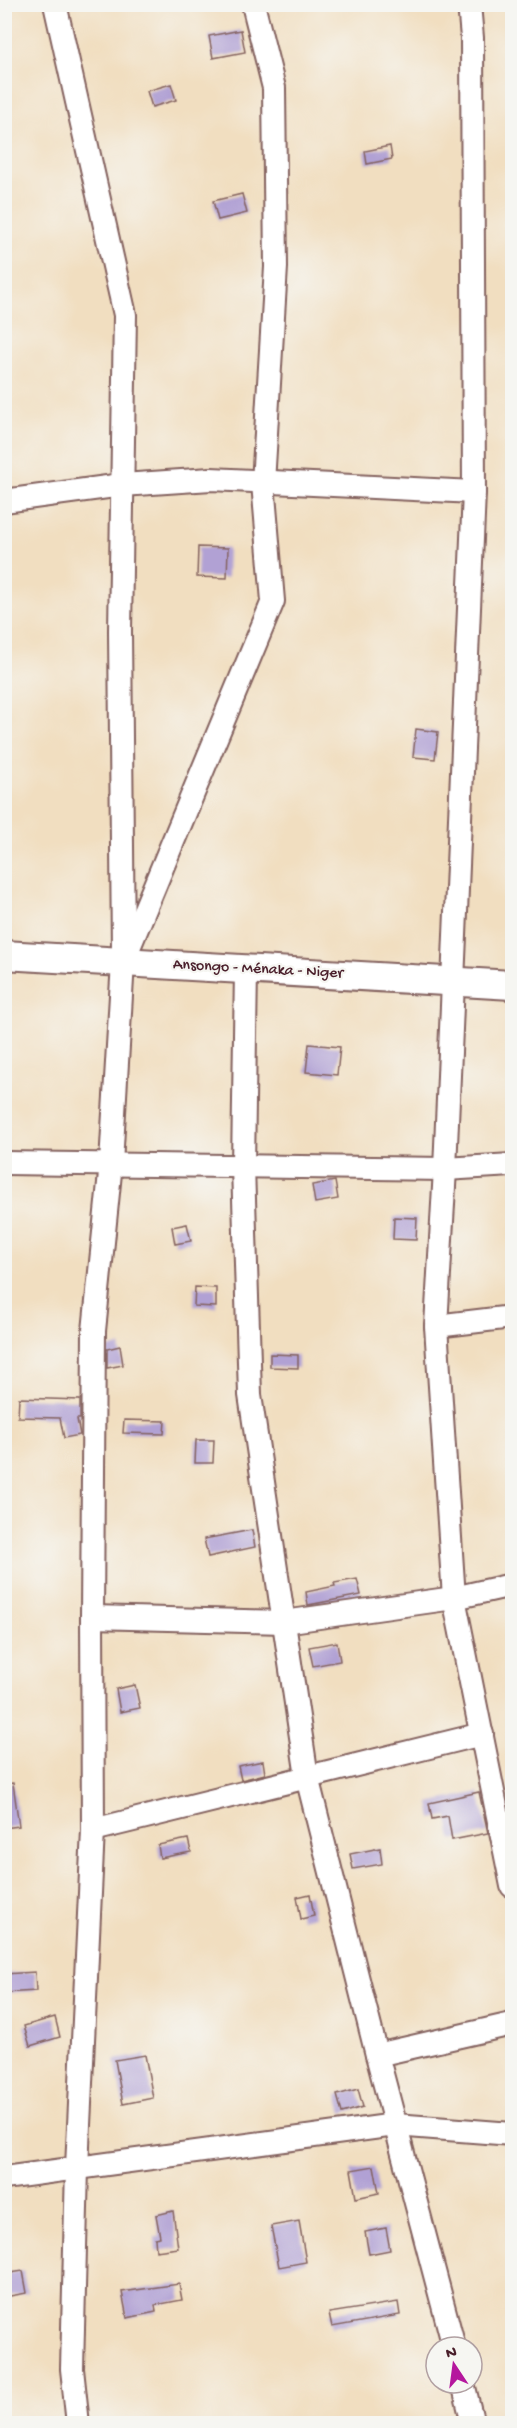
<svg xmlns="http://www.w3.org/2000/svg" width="517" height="2428" viewBox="0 0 517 2428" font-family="'Gochi Hand',sans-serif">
  <rect width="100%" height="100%" fill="#f6f6f2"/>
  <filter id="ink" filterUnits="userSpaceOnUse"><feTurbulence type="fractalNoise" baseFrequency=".0167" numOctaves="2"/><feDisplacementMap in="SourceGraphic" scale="12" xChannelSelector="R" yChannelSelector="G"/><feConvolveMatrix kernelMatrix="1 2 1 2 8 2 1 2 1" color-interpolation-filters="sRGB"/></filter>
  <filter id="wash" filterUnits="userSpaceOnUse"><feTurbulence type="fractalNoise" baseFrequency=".008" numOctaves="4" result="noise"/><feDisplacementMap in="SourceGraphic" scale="24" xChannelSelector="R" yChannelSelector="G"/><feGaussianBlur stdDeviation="1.35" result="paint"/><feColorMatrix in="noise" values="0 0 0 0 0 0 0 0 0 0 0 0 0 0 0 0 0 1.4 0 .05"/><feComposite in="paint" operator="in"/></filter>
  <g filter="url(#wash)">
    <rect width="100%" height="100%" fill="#f1dec0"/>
    <g id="blocks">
      <g fill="#b1a1d4">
        <polygon points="241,30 245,52 213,58 209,36"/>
        <polygon points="171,84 176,100 152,107 147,91"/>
        <polygon points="390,146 392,159 367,164 365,151"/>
        <polygon points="242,194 247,213 218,220 213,201"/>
        <polygon points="198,547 228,548 227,578 197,577"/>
        <polygon points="416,729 438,732 435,759 413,757"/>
        <polygon points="309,1044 340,1047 337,1075 306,1072"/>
        <polygon points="335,1181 338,1199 315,1203 312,1185"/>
        <polygon points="394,1217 417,1218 416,1240 393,1239"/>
        <polygon points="187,1224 191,1241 175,1244 172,1227"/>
        <polygon points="195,1287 216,1288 216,1307 194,1306"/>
        <polygon points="120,1346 123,1365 107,1368 107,1349"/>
        <polygon points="270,1354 298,1355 298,1368 270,1367"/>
        <polygon points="19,1398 80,1400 80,1419 77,1419 80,1435 64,1438 60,1418 18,1417"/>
        <polygon points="124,1420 165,1421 164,1434 123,1433"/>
        <polygon points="196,1440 214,1440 213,1463 195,1463"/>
        <polygon points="252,1530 255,1547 208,1557 204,1539"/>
        <polygon points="357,1579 361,1595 308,1605 306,1592 335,1586 334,1583"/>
        <polygon points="337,1642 340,1661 313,1666 309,1647"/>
        <polygon points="135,1685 140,1708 120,1712 116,1689"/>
        <polygon points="263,1761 265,1774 241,1780 238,1766"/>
        <polygon points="13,1783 19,1826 4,1828 4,1784"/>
        <polygon points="479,1792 488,1833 452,1840 448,1816 432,1819 429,1803"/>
        <polygon points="188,1839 191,1852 160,1858 158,1845"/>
        <polygon points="380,1848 382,1864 353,1869 350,1854"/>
        <polygon points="310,1894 314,1916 301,1919 297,1897"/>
        <polygon points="35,1972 36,1991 4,1993 4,1974"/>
        <polygon points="55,2017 60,2037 30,2046 24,2026"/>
        <polygon points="145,2055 153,2098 123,2104 115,2060"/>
        <polygon points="358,2089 363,2107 342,2113 337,2095"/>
        <polygon points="374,2166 379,2193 356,2198 351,2170"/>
        <polygon points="173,2211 178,2248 156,2251 155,2238 160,2237 156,2215"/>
        <polygon points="299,2221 306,2262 279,2267 271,2226"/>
        <polygon points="386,2228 390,2250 369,2254 365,2232"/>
        <polygon points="23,2271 27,2293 4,2297 4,2274"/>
        <polygon points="179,2284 182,2300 155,2305 156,2312 127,2318 122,2292"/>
        <polygon points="398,2302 400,2315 332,2327 329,2313"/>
      </g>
    </g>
  </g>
  <g filter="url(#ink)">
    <use href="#blocks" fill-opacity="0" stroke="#84625f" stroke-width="1.5"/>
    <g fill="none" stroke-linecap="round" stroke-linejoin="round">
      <defs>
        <g id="minor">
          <polyline points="55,4 125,315 120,631 123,952"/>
          <polyline points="469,4 472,38 474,492 445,1169 436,1326 454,1598 512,1886"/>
          <polyline points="4,501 122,485 211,479 474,492"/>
          <polyline points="246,970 243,1166 250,1395 307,1777 377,2055 454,2347"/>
          <polyline points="4,1163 445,1169 512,1165"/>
          <polyline points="436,1326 512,1317"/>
          <polyline points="92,1617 284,1622 454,1598 512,1585"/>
          <polyline points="93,1830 482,1734"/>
          <polyline points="377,2055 512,2024"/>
          <polyline points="4,2178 395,2125 512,2134"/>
          <polyline points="463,2383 473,2424"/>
          <polyline points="78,2424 72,2369 77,2167 93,1830 92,1617 94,1331 111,1163 123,962 273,601 263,483 276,267 274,88 253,4"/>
        </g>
        <polyline id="major" points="4,955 512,985"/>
      </defs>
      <use href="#minor" stroke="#84625f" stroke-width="26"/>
      <use href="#major" stroke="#84625f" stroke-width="32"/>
      <use href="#minor" stroke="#fff" stroke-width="22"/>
      <use href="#major" stroke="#fff" stroke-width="28"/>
    </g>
  </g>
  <g text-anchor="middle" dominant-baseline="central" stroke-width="4.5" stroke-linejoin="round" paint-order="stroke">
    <g font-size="16" fill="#4a1f2b" stroke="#f6f6f2">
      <text transform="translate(258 970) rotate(3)">Ansongo - Ménaka - Niger</text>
    </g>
  </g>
  <rect width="517" height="2428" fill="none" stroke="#f6f6f2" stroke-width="24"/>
  <g transform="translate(454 2365) rotate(347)"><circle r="28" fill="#f6f6f2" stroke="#b1a0a2" stroke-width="1.5"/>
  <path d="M0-4.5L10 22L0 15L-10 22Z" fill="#b5179e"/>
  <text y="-9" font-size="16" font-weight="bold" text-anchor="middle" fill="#4a1f2b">N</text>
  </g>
</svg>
